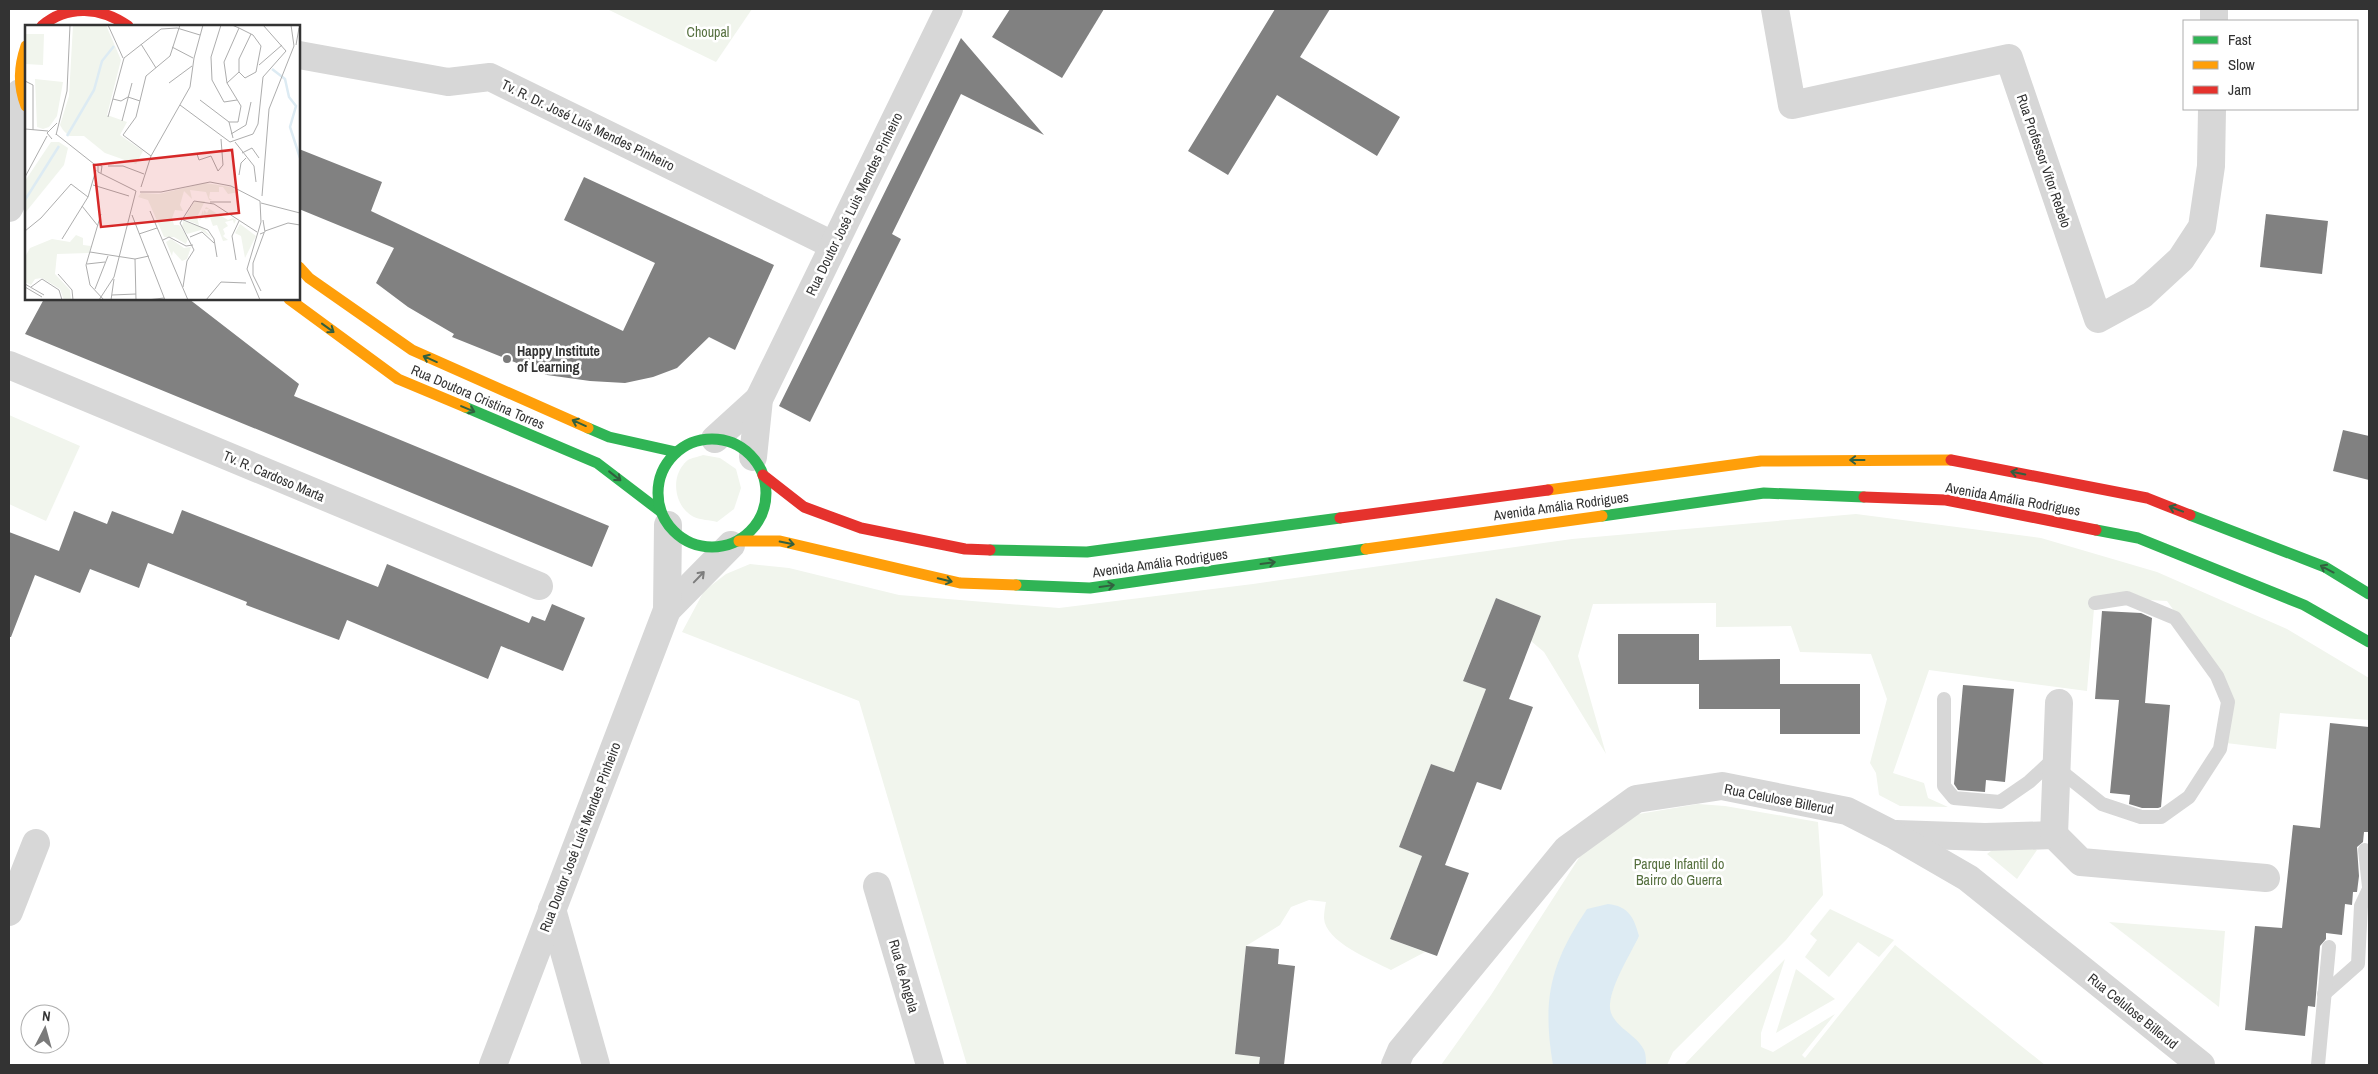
<svg xmlns="http://www.w3.org/2000/svg" width="2378" height="1074" viewBox="0 0 2378 1074" font-family="'Archivo Narrow',sans-serif">
  <rect width="100%" height="100%" fill="#fff"/>
  <g fill="#f1f5ed">
    <polygon points="607,9 752,9 716,62"/>
    <polygon points="9,415 80,446 46,521 9,504"/>
    <path d="M703 455 720 458 736 469 741 488 734 509 717 522C710 520 700 520 694 517 674 507 669 475 688 460 691 458 698 457 703 455Z"/>
    <path d="M1856 514 2041 538 2157 572 2287 629 2369 678V720L2280 713 2276 749 2226 743 2221 676 2167 601 2095 597 2087 691 1929 670 1893 773 1924 783 1928 798 1948 807 1900 806 1879 795 1876 773 1870 763 1887 699 1871 654 1800 652 1791 626 1716 627V603L1593 604 1578 656 1606 754 1544 652 1531 641 1541 616 1496 598 1463 680 1486 689 1454 772 1431 764 1399 847 1422 856 1390 939 1425 952 1391 970C1372 960 1325 942 1324 918 1324 913 1325 907 1326 902L1309 900 1291 907 1280 925 1246 946 1235 1054 1260 1057 1259 1065H967L859 701 682 632 704 591 726 574 750 564 789 568 899 595 1059 608 1253 584 1572 539Z"/>
    <polygon points="1698,804 1725,806 1818,822 1823,895 1786,940 1673,1052 1667,1065 1441,1065 1491,995 1586,847 1633,815"/>
    <polygon points="2032,847 2037,850 2017,879 1987,854 1995,848"/>
    <polygon points="1830,909 1894,940 1879,957 1858,942 1829,977 1805,957 1817,940 1810,934"/>
    <polygon points="2109,922 2225,931 2219,1007"/>
    <polygon points="1895,945 2045,1065 1684,1065 1785,959 1761,1033 1761,1047 1773,1052 1835,1014 1802,1055 1805,1058"/>
    <polygon points="1796,969 1835,999 1776,1033"/>
  </g>
  <path fill="#ddebf3" d="M1608 904C1628 906 1634 917 1639 936 1630 955 1612 983 1610 1004 1608 1025 1636 1033 1644 1050 1646 1054 1646 1060 1646 1065H1553C1542 1000 1550 964 1587 909Z"/>
  <g fill="#818181">
    <polygon points="1010,9 1104,9 1062,78 992,37"/>
    <polygon points="1275,9 1330,9 1300,57 1400,117 1377,156 1277,95 1228,175 1188,151"/>
    <polygon points="961,38 1044,135 961,94 892,234 901,239 810,422 779,406"/>
    <polygon points="299,149 382,182 371,211 623,331 655,263 564,220 584,177 774,265 735,350 709,337 677,368 653,377 625,383 590,381 547,375 452,337 454,334 408,307 376,283 394,248 299,209"/>
    <polygon points="2266,214 2328,221 2322,274 2260,267"/>
    <polygon points="44,299 189,299 299,384 294,396 609,526 592,567 25,334"/>
    <polygon points="2343,430 2369,436 2369,480 2333,471"/>
    <polygon points="182,510 378,587 387,564 529,623 532,616 545,621 552,604 585,618 563,671 501,646 488,679 347,620 339,640 246,605 247,602 148,563 139,588 90,569 80,593 35,575 11,637 9,637 9,532 59,551 74,511 107,524 112,511 173,534"/>
    <polygon points="1496,598 1541,616 1509,699 1533,707 1501,790 1477,782 1445,865 1469,873 1437,956 1390,939 1422,856 1399,847 1431,764 1454,772 1486,689 1463,681"/>
    <polygon points="2102,611 2141,613 2152,618 2145,703 2170,705 2161,807 2158,808 2142,808 2129,804 2130,795 2110,793 2119,700 2095,699"/>
    <polygon points="1618,634 1699,634 1699,660 1780,659 1780,684 1860,684 1860,734 1780,734 1780,709 1699,709 1699,684 1618,684"/>
    <polygon points="1963,685 2014,689 2005,782 1986,780 1985,792 1958,790 1954,784"/>
    <polygon points="2330,723 2369,727 2369,832 2364,832 2363,842 2357,847 2359,876 2357,892 2353,892 2352,905 2345,904 2342,935 2326,933 2326,939 2320,946 2315,1007 2308,1006 2305,1036 2245,1030 2255,926 2282,928 2293,825 2320,828"/>
    <polygon points="1246,946 1279,949 1278,964 1295,966 1284,1065 1259,1065 1260,1057 1235,1054"/>
  </g>
  <g fill="none" stroke-linecap="round" stroke-linejoin="round">
    <g stroke="#d7d7d7" stroke-width="14">
      <polyline points="1944,699 1944,786 1954,798 2000,802 2029,782 2057,756"/>
      <polyline points="2057,768 2102,804 2141,817 2161,817 2189,797 2220,749 2228,702 2217,676 2175,618 2127,598 2095,603"/>
      <polyline points="2365,850 2369,887"/>
      <polyline points="2324,994 2358,964 2361,906 2369,889"/>
      <polyline points="2318,1065 2329,947"/>
    </g>
    <g stroke="#d7d7d7" stroke-width="28">
      <polyline points="1775,9 1792,105 2009,58 2098,319 2142,295 2181,259 2202,227 2211,166 2212,109"/>
      <polyline points="2214,21 2214,9"/>
      <polyline points="299,55 448,82 490,77 833,245"/>
      <polyline points="9,208 14,198 20,93"/>
      <polyline points="9,365 539,586"/>
      <polyline points="715,439 759,399"/>
      <polyline points="753,457 759,399 949,9"/>
      <polyline points="667,610 731,545"/>
      <polyline points="1896,834 1985,837 2054,835 2081,862 2266,878"/>
      <polyline points="2054,835 2059,703"/>
      <polyline points="877,886 930,1065"/>
      <polyline points="552,909 596,1065"/>
      <polyline points="9,912 36,843"/>
      <polyline points="493,1065 667,610 668,525"/>
      <polyline points="1395,1065 1401,1051 1567,849 1636,799 1722,786 1847,811 1892,834 1968,878 2201,1065"/>
    </g>
    <g stroke="#30b455" stroke-width="11">
      <polyline points="465,407 597,463 660,511"/>
      <polyline points="588,428 609,437 676,452"/>
      <circle cx="712" cy="493" r="54"/>
      <polyline points="2190,515 2325,567 2369,594"/>
      <polyline points="1602,516 1764,493 1864,497"/>
      <polyline points="2096,530 2138,538 2304,605 2369,642"/>
      <polyline points="990,550 1087,552 1340,518"/>
      <polyline points="1016,585 1090,588 1366,549"/>
    </g>
    <g stroke="#ff9f0a" stroke-width="11">
      <path d="M26 46C19 67 18 85 26 106"/>
      <polyline points="299,267 309,278 412,350 588,428"/>
      <polyline points="289,299 398,379 465,407"/>
      <polyline points="1548,490 1761,461 1951,460"/>
      <polyline points="739,541 780,541 960,583 1016,585"/>
      <polyline points="1366,549 1602,516"/>
    </g>
    <g stroke="#e5322d" stroke-width="11">
      <path d="M42 26C68 4 101 7 128 26"/>
      <polyline points="1951,460 2147,498 2190,515"/>
      <polyline points="763,475 804,507 861,528 965,549 990,550"/>
      <polyline points="1864,497 1946,500 2096,530"/>
      <polyline points="1340,518 1548,490"/>
    </g>
  </g>
  <defs><path id="oneway-shaft" d="M-6 0H5M1.5-3L5.5 0L1.5 3" fill="none" stroke-width="1.6" stroke-linecap="round" stroke-linejoin="round" transform="scale(1.25)"/></defs>
  <g stroke="#32603f">
    <use href="#oneway-shaft" transform="translate(328 328) rotate(36)"/>
    <use href="#oneway-shaft" transform="translate(430 359) rotate(-156)"/>
    <use href="#oneway-shaft" transform="translate(468 409) rotate(23)"/>
    <use href="#oneway-shaft" transform="translate(579 423) rotate(-156)"/>
    <use href="#oneway-shaft" transform="translate(1857 460) rotate(180)"/>
    <use href="#oneway-shaft" transform="translate(2018 473) rotate(-169)"/>
    <use href="#oneway-shaft" transform="translate(615 476) rotate(38)"/>
    <use href="#oneway-shaft" transform="translate(2176 509) rotate(-159)"/>
    <use href="#oneway-shaft" transform="translate(787 543) rotate(11)"/>
    <use href="#oneway-shaft" transform="translate(1268 563) rotate(-8)"/>
    <use href="#oneway-shaft" transform="translate(2327 569) rotate(-152)"/>
    <use href="#oneway-shaft" transform="translate(945 580) rotate(14)"/>
    <use href="#oneway-shaft" transform="translate(1107 586) rotate(-8)"/>
  </g>
  <use stroke="#7d7d7d" href="#oneway-shaft" transform="translate(699 577) rotate(-46)"/>
  <circle fill="#7a7a7a" stroke="#fff" stroke-width="2" cx="507" cy="359" r="5"/>
  <g text-anchor="middle" dominant-baseline="central" stroke-width="5" stroke-linejoin="round" paint-order="stroke">
    <g font-size="14" fill="#56703f" stroke="#fff">
      <text x="708" y="32">Choupal</text>
      <text x="1679" y="864">Parque Infantil do<tspan x="1679" dy="16">Bairro do Guerra</tspan></text>
    </g>
    <g font-size="14" fill="#333" stroke="#fff">
      <text transform="translate(588 125) rotate(26)">Tv. R. Dr. José Luís Mendes Pinheiro</text>
      <text transform="translate(2044 161) rotate(71)">Rua Professor Vitor Rebelo</text>
      <text transform="translate(854 204) rotate(-64)">Rua Doutor José Luis Mendes Pinheiro</text>
      <text transform="translate(478 397) rotate(23)">Rua Doutora Cristina Torres</text>
      <text transform="translate(274 476) rotate(23)">Tv. R. Cardoso Marta</text>
      <text transform="translate(2013 499) rotate(10)">Avenida Amália Rodrigues</text>
      <text transform="translate(1561 506) rotate(-8)">Avenida Amália Rodrigues</text>
      <text transform="translate(1160 563) rotate(-8)">Avenida Amália Rodrigues</text>
      <text transform="translate(1779 799) rotate(11)">Rua Celulose Billerud</text>
      <text transform="translate(580 837) rotate(-69)">Rua Doutor José Luís Mendes Pinheiro</text>
      <text transform="translate(904 976) rotate(74)">Rua de Angola</text>
      <text transform="translate(2133 1011) rotate(39)">Rua Celulose Billerud</text>
    </g>
    <g font-size="14" font-weight="bold" fill="#333" stroke="#fff" text-anchor="start">
      <text x="517" y="351">Happy Institute<tspan x="517" dy="16">of Learning</tspan></text>
    </g>
  </g>
  <g transform="translate(25 25)">
    <rect width="275" height="275" fill="#fff"/>
    <path d="M48 0H81L96 35 82 90 102 97 95 110 118 126 111 139 80 128 59 111H44L38 105 35 100 44 71ZM0 9H19L18 40 0 39ZM10 54 38 57 32 91 24 102 18 104 12 102ZM26 117H34L43 123 39 140 0 188V156ZM180 158 206 162 214 167 203 169 198 162H194V167H185L184 173 187 175H184L181 167 165 165 167 174 159 166 155 180 158 186 150 185 147 193 149 200H154L163 213 161 219 149 212H139L123 175 113 172 116 168 134 169ZM180 176 172 192 174 200 159 194 169 177ZM181 182 203 195 208 193 211 195 209 199 208 195 200 197 203 201 198 204 200 209 198 211 203 215 198 216 192 200 188 201 185 193 180 194 179 191 174 196 178 185V190L179 185 182 188 184 184H180ZM158 196 177 202 187 213 176 205 162 209 157 202ZM215 199 231 211 220 233 216 211 210 208ZM51 210 58 213V220L66 221 64 228 32 229 30 249 45 265 46 275H39L35 264 17 253 10 254 6 260 0 257V232L5 223 27 214 45 217ZM146 214 159 223 166 222 162 234 157 236 148 226 147 231 141 217Z" fill="#f1f5ed"/>
    <path fill="none" stroke="#ddebf3" stroke-width="2.5" d="M247 44 260 54 264 72 271 81 265 102 275 133M42 111 69 65 77 36 89 21M0 175 34 121"/>
    <path fill="none" stroke="#adadad" stroke-width="1" d="M83 0 98 33M196 0 186 32 187 55 199 77 212 75M207 0 214 3 228 10 236 21 231 47 220 53 214 47V34L226 9M116 19 131 43M271 20 274 3M147 22 168 33M234 40 257 20M0 56 8 60V105M144 58 167 41M202 58 214 47M88 74 96 76 103 72 115 76M175 75 204 97H213L216 81 202 58 199 37 214 3M155 80 205 117 228 109 233 99 238 52 261 26 238 0M83 92 99 33 136 4 152 3 175 10M97 96 107 58M204 97 208 113M0 104 23 106M31 109 69 139 77 141 76 148M206 109 221 100 226 77M31 110 42 66 45 0M27 114 22 108 32 98M210 117 229 141 231 157M217 128 227 123 234 133M172 129 174 135 186 131 193 146 198 140 196 114M126 131 98 110 111 92 121 51 145 31 155 0M73 140V147L111 166M83 141H98L119 149M214 150 216 138 221 133M0 152 22 111M68 160 104 171M116 162 126 131 165 62 169 33 178 0M115 167H136L185 157 206 161 235 176M237 171 244 84 269 21 266 0M185 177H206M236 178 275 188M57 181 73 201M125 186 163 275M76 189 61 240 65 260 79 275M107 190 140 275M156 194 183 205 189 214 192 232M0 206 16 193 46 159 63 172M240 206 263 198 275 200M114 209 132 203M235 209 240 207 238 195M165 212 177 207 189 218M37 214 63 172 71 145M138 215 144 212 161 221 168 220M65 227 110 234 124 231M110 234 111 275M211 235 207 211 214 196M62 239 80 237M33 249 47 265 48 275M0 259 19 270M0 262 17 272M6 262 17 254 34 265 37 275M158 262 162 236 169 225 155 198 169 176 189 179 232 207M70 264 83 231M236 266 228 250V238L239 208M87 270 111 269M74 275 89 252 111 166M86 275 89 254M122 275 139 273M181 275 196 257 221 258M235 275 222 244 236 197 235 176"/>
    <path fill="#d62828" fill-opacity="0.15" stroke="#d62828" stroke-width="2.5" d="M207 125 214 188 76 202 69 140Z"/>
    <rect width="275" height="275" fill="none" stroke="#333" stroke-width="2.5"/>
  </g>
  <rect width="2378" height="1074" fill="none" stroke="#333333" stroke-width="20"/>
  <rect x="2183" y="20" width="175" height="90" fill="#ffffff" stroke="#adadad"/>
  <rect x="2193" y="36" width="25" height="8" fill="#30b455" stroke="#adadad"/>
  <text x="2228" y="45" font-size="15" fill="#333333">Fast</text>
  <rect x="2193" y="61" width="25" height="8" fill="#ff9f0a" stroke="#adadad"/>
  <text x="2228" y="70" font-size="15" fill="#333333">Slow</text>
  <rect x="2193" y="86" width="25" height="8" fill="#e5322d" stroke="#adadad"/>
  <text x="2228" y="95" font-size="15" fill="#333333">Jam</text>
  <g transform="translate(45 1029) rotate(6)"><circle r="24" fill="#ffffff" stroke="#adadad"/>
  <path d="M0-4L9 19L0 12L-9 19Z" fill="#7a7a7a"/>
  <text y="-8" font-size="14" font-weight="bold" text-anchor="middle" fill="#333333">N</text>
  </g>
</svg>
